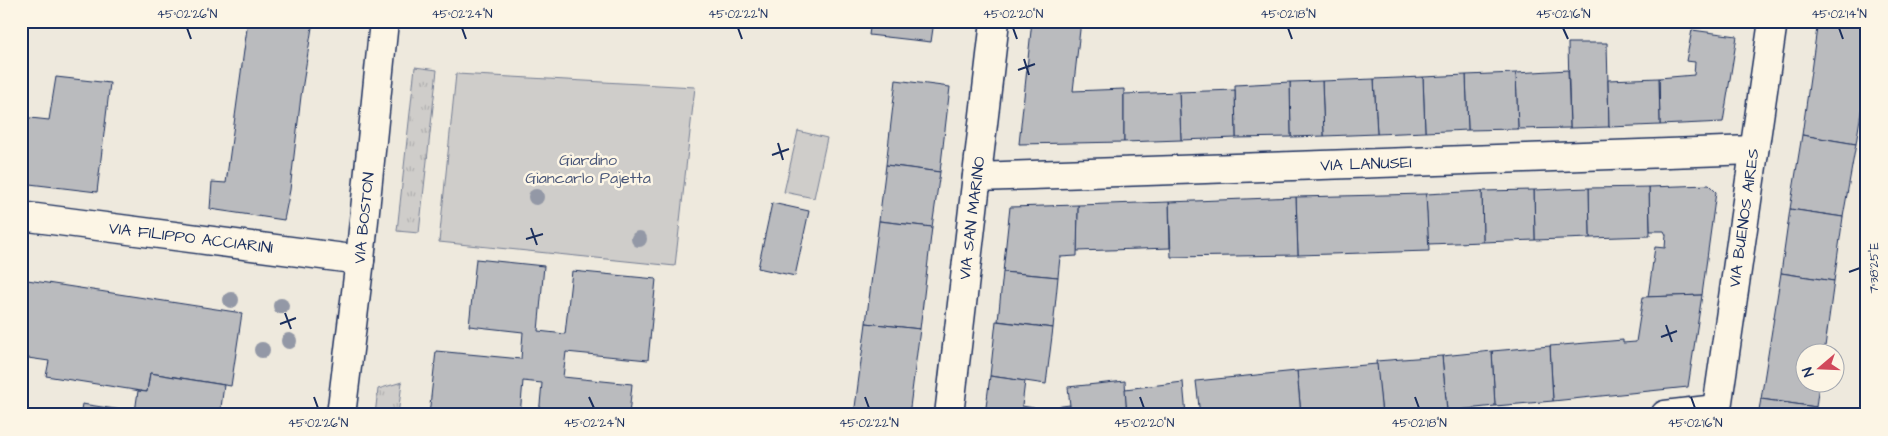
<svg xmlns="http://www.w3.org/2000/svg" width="1888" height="436" viewBox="0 0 1888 436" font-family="'Architects Daughter',sans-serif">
  <defs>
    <pattern id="grass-tufts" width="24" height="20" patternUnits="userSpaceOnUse" patternTransform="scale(1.25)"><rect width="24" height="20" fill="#cfcdca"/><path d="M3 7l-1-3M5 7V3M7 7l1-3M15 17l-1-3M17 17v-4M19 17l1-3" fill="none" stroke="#b1b0b0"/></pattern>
  </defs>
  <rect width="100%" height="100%" fill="#eee9dd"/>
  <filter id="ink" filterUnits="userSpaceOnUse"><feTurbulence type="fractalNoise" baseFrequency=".02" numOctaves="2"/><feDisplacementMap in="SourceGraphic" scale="10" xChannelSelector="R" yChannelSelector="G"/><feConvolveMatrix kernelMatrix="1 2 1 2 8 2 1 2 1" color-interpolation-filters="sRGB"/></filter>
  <g filter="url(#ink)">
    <g fill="url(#grass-tufts)" stroke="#757e94">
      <polygon points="415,67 437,70 419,233 397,231"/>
      <polygon points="402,382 398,415 375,415 378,389"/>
    </g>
    <g fill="#cfcdca" stroke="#757e94">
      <polygon points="456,74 695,87 675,266 439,242"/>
      <polygon points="798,131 827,138 814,198 784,192"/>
    </g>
    <g fill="#babbbe" stroke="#1b2f5e">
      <polygon points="248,21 313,21 301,96 290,190 284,220 210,209 212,182 226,183"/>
      <polygon points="871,21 934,21 931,42 869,35"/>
      <polygon points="1032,21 1081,21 1073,91 1124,89 1124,142 1019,144"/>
      <polygon points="1818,21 1867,21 1867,74 1856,144 1802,135"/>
      <polygon points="1692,30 1737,36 1723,122 1660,125 1659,78 1694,75 1695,62 1686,61"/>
      <polygon points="1568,43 1607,43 1609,127 1570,128"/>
      <polygon points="1568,70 1570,128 1518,129 1516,73"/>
      <polygon points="1516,73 1518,129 1468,130 1466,75"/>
      <polygon points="1466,75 1468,130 1425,132 1423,77"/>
      <polygon points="56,77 110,83 97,192 21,183 21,117 49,120"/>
      <polygon points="1423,77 1425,132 1377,134 1374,79"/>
      <polygon points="1659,78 1660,125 1609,127 1608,80"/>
      <polygon points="1374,79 1377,134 1324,136 1322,81"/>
      <polygon points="896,80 950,87 940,172 886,165"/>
      <polygon points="1322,81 1324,136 1291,137 1290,82"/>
      <polygon points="1290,82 1291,137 1236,138 1235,85"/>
      <polygon points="1235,90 1236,138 1181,140 1179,92"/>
      <polygon points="1179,92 1181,140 1124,142 1124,94"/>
      <polygon points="1802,135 1856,144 1843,217 1790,209"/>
      <polygon points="886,165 940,172 932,227 879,221"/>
      <polygon points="1709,185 1716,192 1702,295 1648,297 1655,247 1665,248 1666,235 1664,231 1650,231 1649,187"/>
      <polygon points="1649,187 1650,236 1590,238 1589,188"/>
      <polygon points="1589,188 1590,238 1535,240 1534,190"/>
      <polygon points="1534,190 1535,240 1483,242 1482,191"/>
      <polygon points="1482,191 1483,242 1428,244 1426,194"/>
      <polygon points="1426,194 1429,251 1298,255 1296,197"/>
      <polygon points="1296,197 1298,255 1171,257 1169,202"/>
      <polygon points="1169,202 1170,248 1077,251 1078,205"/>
      <polygon points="772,203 809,211 795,276 758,268"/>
      <polygon points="1078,205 1077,256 1060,257 1058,277 1003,272 1010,207"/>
      <polygon points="1790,209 1843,217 1834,281 1781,273"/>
      <polygon points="879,221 932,227 920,329 866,323"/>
      <polygon points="476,259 544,266 538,331 565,334 572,271 656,279 648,360 566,352 563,377 632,384 629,415 539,415 542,383 523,381 520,415 429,415 436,351 521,359 523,332 469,326"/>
      <polygon points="1003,272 1058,277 1053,328 998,321"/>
      <polygon points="1781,273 1834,281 1824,354 1806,354 1806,384 1819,384 1816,407 1761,399"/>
      <polygon points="21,279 242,313 231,386 150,373 147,392 46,376 49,361 21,357"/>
      <polygon points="1702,295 1688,387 1553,401 1550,346 1623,340 1623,343 1636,342 1643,297"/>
      <polygon points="996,321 1053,328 1046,384 990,376"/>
      <polygon points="866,323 920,329 909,415 854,415"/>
      <polygon points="1550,346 1553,401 1495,406 1492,351"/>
      <polygon points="1492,351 1495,406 1447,411 1442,356"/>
      <polygon points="1442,356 1447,411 1382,415 1376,361"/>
      <polygon points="1377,364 1382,415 1301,415 1297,371"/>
      <polygon points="1297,371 1301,415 1200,415 1196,381"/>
      <polygon points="150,373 224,385 220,415 80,415 82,404 135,412 138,391 147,392"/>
      <polygon points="990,376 1025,381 1022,406 1040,409 1070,405 1071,415 985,415"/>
      <polygon points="1125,381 1127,415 1071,415 1068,387"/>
      <polygon points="1183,382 1186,415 1127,415 1125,389"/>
      <polygon points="1761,399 1816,407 1815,415 1758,415"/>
    </g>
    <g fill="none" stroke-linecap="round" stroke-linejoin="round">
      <defs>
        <g id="minor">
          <polyline points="977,177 1754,150"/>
          <polyline points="21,216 360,260"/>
          <polyline points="341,415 360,260 384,21"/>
          <polyline points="949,415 995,21"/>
          <polyline points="1665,415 1716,409"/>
          <polyline points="1716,415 1773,21"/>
        </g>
      </defs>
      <use href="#minor" stroke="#1b2f5e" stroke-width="31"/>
      <use href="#minor" stroke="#fcf5e5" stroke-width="28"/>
    </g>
    <g fill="#9398a6">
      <circle cx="536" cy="197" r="8"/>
      <circle cx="639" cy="239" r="8"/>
      <circle cx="231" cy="300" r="8"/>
      <circle cx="281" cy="306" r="8"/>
      <circle cx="289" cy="341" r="8"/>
      <circle cx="262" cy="350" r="8"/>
    </g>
  </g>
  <path fill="none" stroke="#1b2f5e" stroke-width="2" d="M187 28 191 39M462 28 466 39M738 28 742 39M1013 28 1017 39M1288 28 1292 39M1563 28 1568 39M1839 28 1843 39M1024 59 1029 75M1018 70 1035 64M778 143 783 160M772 155 789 149M531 228 537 245M526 239 543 234M1849 272 1860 268M285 313 291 329M280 324 296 318M1666 325 1672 342M1661 337 1677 331M314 397 318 408M589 397 594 408M865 397 869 408M1140 397 1144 408M1415 397 1419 408M1691 397 1695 408"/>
  <g text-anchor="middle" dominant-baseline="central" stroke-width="5" stroke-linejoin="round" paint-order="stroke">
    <g font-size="16" fill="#485679" stroke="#fcf5e5">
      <text x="588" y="160">Giardino<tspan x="588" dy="18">Giancarlo Pajetta</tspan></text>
    </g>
    <g font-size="16" fill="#1b2f5e" stroke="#fcf5e5">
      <text transform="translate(1366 164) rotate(-2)">VIA LANUSEI</text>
      <text transform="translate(364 218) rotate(-84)">VIA BOSTON</text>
      <text transform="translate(972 218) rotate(-83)">VIA SAN MARINO</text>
      <text transform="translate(1744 218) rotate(-82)">VIA BUENOS AIRES</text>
      <text transform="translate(191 238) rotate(7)">VIA FILIPPO ACCIARINI</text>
    </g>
  </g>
  <rect width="1888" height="436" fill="none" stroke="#fcf5e5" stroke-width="55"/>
  <g transform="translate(1820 368) rotate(251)"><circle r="24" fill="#fcf5e5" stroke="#a2a6af"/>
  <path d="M0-4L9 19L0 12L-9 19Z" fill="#d1495b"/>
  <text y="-8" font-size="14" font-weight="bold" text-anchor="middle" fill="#1b2f5e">N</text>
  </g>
  <rect x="28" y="28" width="1832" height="380" fill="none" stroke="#1b2f5e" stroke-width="2"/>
  <g font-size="12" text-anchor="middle" fill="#1b2f5e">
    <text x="187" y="18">45°02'26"N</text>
    <text x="462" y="18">45°02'24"N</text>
    <text x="738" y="18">45°02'22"N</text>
    <text x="1013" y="18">45°02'20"N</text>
    <text x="1288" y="18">45°02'18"N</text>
    <text x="1563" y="18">45°02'16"N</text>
    <text x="1839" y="18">45°02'14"N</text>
    <text transform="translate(1874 268) rotate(-90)" y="4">7°38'25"E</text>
    <text x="318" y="427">45°02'26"N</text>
    <text x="594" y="427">45°02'24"N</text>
    <text x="869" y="427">45°02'22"N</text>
    <text x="1144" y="427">45°02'20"N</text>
    <text x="1419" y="427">45°02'18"N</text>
    <text x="1695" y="427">45°02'16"N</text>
  </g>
</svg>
